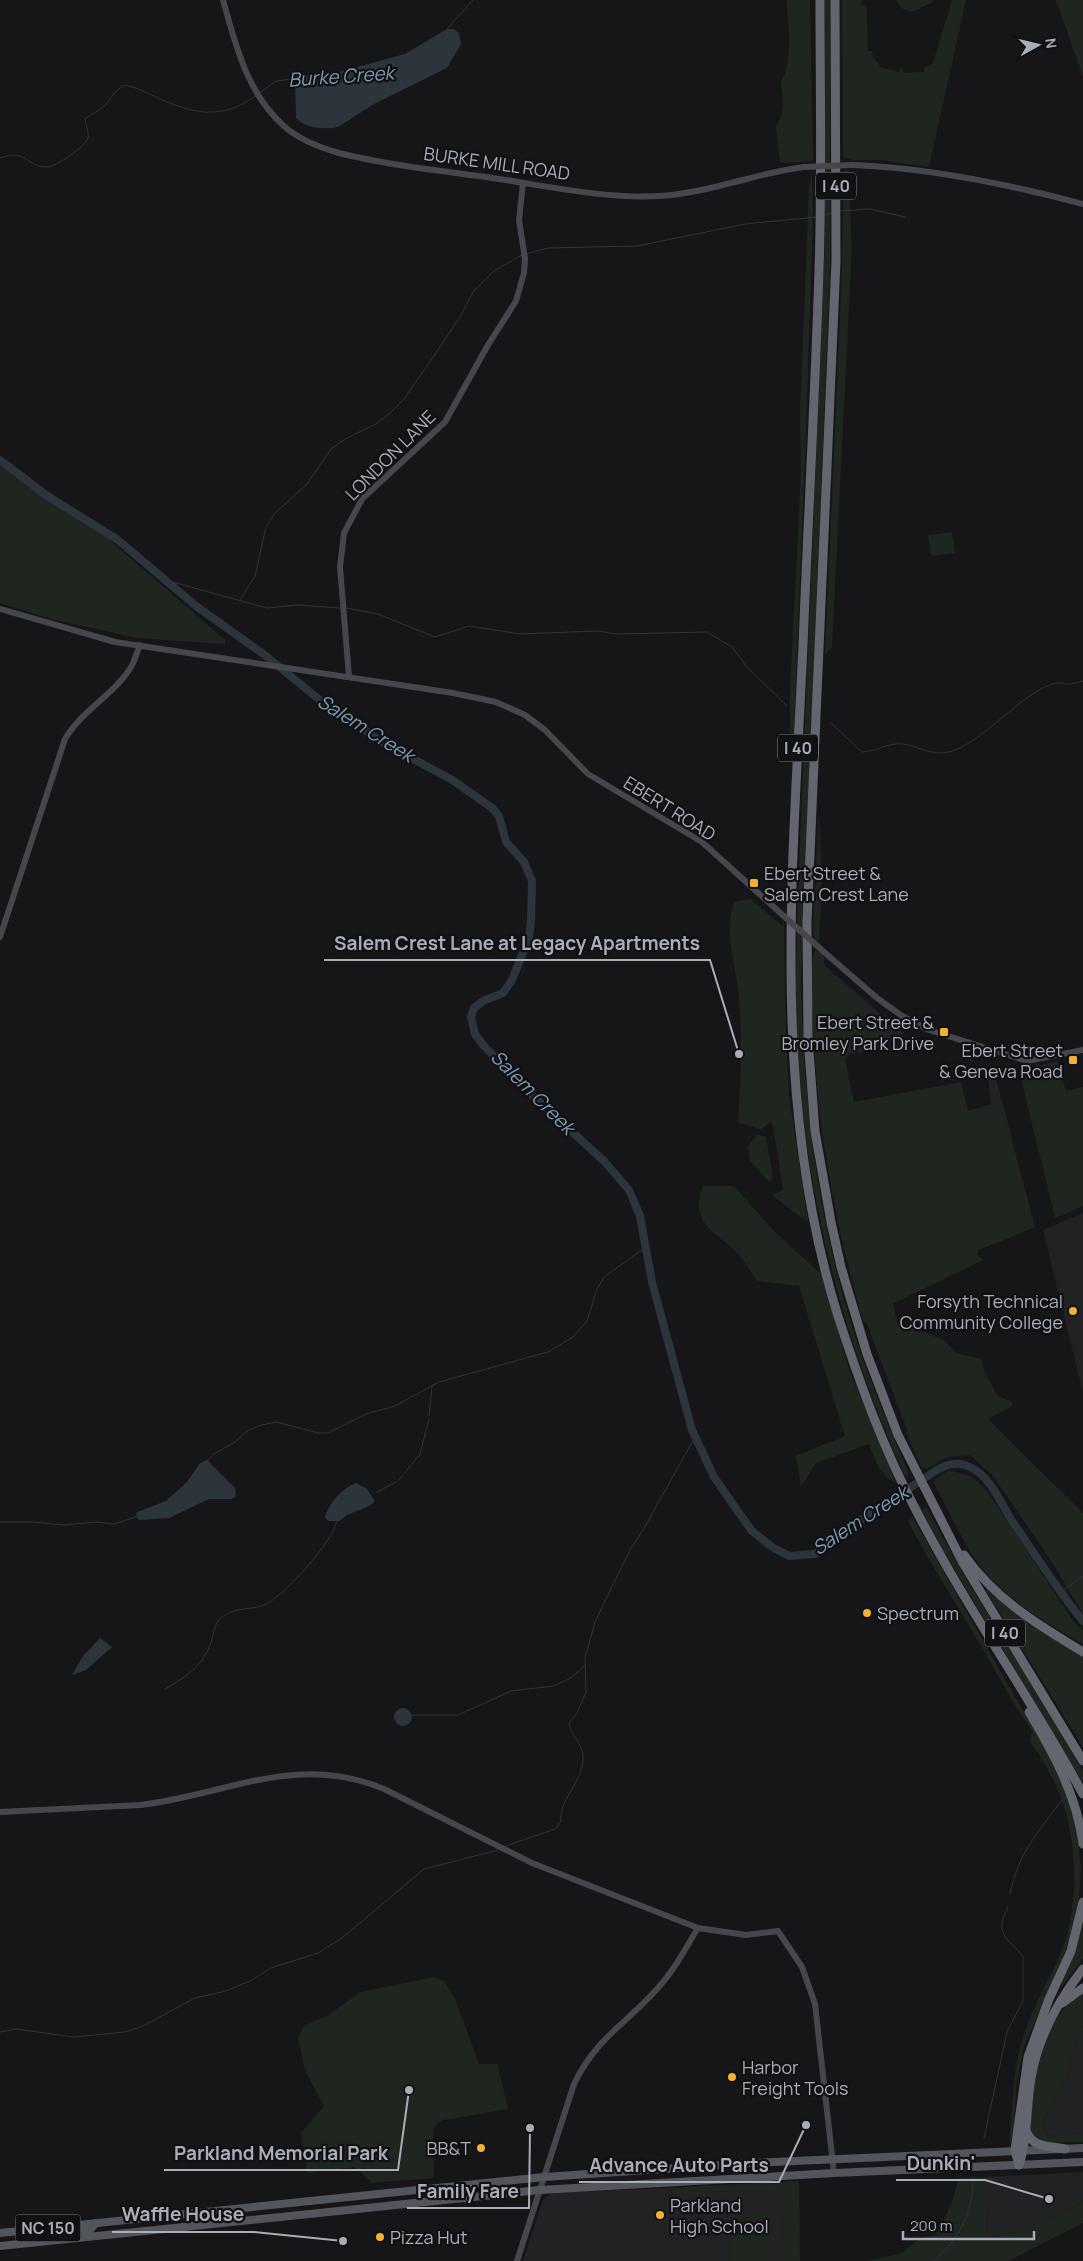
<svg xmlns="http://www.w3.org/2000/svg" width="1083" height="2261" viewBox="0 0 1083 2261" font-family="Manrope,sans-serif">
  <rect width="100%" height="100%" fill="#161618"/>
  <g fill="#222225">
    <polygon points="1083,1213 1083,1392 1043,1230"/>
    <polygon points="1083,2030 1083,2133 1048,2136 1042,2123 1069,2073 1069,2058"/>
    <polygon points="1083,2172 1083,2203 1026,2229 987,2238 985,2177"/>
    <polygon points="668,2188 672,2192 678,2192 782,2191 783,2261 523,2261 543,2200 551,2193"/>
  </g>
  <g fill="#1e261f">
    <path d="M787 0H810L813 161 780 163 776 127 781 117 783 104 781 81C794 63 787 22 787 0Z"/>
    <path d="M825 0H830V271L801 978C803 1098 817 1218 854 1333 870 1381 889 1427 909 1474L905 1476C843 1341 807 1200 797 1052 794 999 797 945 798 892L825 241Z"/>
    <polygon points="842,0 862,0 862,5 867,6 868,51 872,51 873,58 880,64 879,67 899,72 900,69 903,69 903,73 924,72 924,68 933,63 952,0 966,0 929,167 880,160 853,160 843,157"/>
    <polygon points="896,0 932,0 933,2 912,12 901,8"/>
    <polygon points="1056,0 1083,0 1083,77"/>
    <polygon points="844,170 848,170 852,247 832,647 825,654 841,293"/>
    <polygon points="812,172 813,222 805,458 793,752 790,731 790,688 801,472 800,413 809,187"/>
    <polygon points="0,464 99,531 225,640 225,644 137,638 51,619 0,603"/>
    <polygon points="952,532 955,553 931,556 928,535"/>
    <polygon points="819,812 822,883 819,942 815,939 813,929"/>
    <path d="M751 899 782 926 784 921 785 1007 789 1096 808 1221 799 1216 772 1195 783 1190 773 1125 770 1122 761 1130 738 1122C741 1081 742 1038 739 996 736 964 723 934 734 902Z"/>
    <path d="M815 949 824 956V965L904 1034 878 1049 850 1054 845 1060 854 1102 961 1082 968 1111 991 1104 988 1077 995 1075 1035 1227 979 1250 977 1254 983 1260 893 1304 897 1322 944 1340 956 1353 981 1359 985 1373 998 1396 1013 1402 1012 1406 988 1419 1083 1513V1614L1052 1562 993 1476 970 1455 947 1457 926 1469 921 1467 906 1432 907 1430 867 1324 863 1321C835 1224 817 1126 813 1025 812 1000 808 972 815 949Z"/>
    <polygon points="1058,1061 1066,1091 1083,1087 1083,1206 1055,1218 1019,1070"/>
    <polygon points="757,1134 766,1137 773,1178 769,1182 750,1161 748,1146"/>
    <path d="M703 1186H734L775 1232 821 1274 850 1372 896 1483C879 1475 875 1459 869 1444L816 1463 801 1487 796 1456 845 1436 799 1286 757 1281C751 1272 746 1263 739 1255 717 1230 688 1226 703 1186Z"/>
    <path d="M949 1470 971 1476 988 1492 1073 1621 1083 1631V1644C1042 1621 1000 1596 973 1556 958 1532 946 1506 933 1481Z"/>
    <polygon points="926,1507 967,1580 1061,1732 1083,1771 1083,1783 936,1539 922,1509"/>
    <path d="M912 1516 1046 1751 1066 1791 1076 1827 1081 1867 1079 1898 1073 1931 1067 1948 1024 2047 1016 2087 1014 2133 1009 2143C1013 2106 1012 2069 1024 2034 1035 2000 1056 1970 1067 1936 1083 1868 1073 1797 1030 1742L1032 1730C1011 1702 996 1671 978 1641 955 1601 929 1562 908 1521Z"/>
    <polygon points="987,1588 1083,1655 1083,1747 985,1589"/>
    <polygon points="1083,1922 1083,1959 1062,1986 1060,1985 1075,1949"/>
    <polygon points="434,1977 444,1981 455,1999 479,2064 497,2064 508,2109 444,2120 437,2124 433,2130 434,2178 372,2183 355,2167 307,2173 301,2133 324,2106 306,2073 298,2038 304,2026 328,2015 361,1992"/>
    <path d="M1083 1991V2030L1069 2058V2073L1042 2123 1048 2136 1083 2133V2142L1043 2143 1030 2134C1034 2081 1036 2024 1083 1991Z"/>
    <polygon points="985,2177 987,2238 1026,2229 1083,2203 1083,2223 1008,2261 867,2261 902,2253 918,2239 936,2235 951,2205 959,2178"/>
    <polygon points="799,2181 800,2261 783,2261 782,2191 678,2192 672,2192 668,2188"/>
    <polygon points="767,2212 769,2261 732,2261 730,2215"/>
  </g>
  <g fill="#2c353c">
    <path d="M447 29H454L459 33 461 44 447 68 374 104 338 127C325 130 305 128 296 118L295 79 297 76 339 72 405 54Z"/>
    <polygon points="207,1460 234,1487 236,1491 235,1497 231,1499 209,1499 169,1518 139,1520 136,1517 137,1512 166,1501 187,1482 200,1463"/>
    <path d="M356 1483 367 1489 375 1501C365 1512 349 1510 340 1521H328L325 1517C330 1502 341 1489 356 1483Z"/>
    <polygon points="100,1638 112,1647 86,1670 72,1675 83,1656"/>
    <circle cx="403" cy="1717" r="9"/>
  </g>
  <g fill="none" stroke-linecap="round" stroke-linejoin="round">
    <g stroke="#2c353c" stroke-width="1">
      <polyline points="447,29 473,0"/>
      <polyline points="260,93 276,81 294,79"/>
      <path d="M0 158C25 148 27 167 47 167 56 167 85 147 88 138 89 133 86 125 85 119L105 106 115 92 124 85C136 87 145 92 156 97 193 114 222 121 257 95"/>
      <polyline points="841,211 870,209 905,217"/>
      <polyline points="824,215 832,213"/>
      <polyline points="526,254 548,248 637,246 745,224 817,217"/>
      <polyline points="165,580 267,608 297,605 340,608"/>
      <polyline points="240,600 255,576 266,527 274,514 307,484 331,449 345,439 376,424 389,414 403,400 427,366 460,317 473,292 494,271 522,255"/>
      <polyline points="346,608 378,614 435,637 469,626 520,634 597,631 617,634 707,632 732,647 746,666 787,706"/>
      <path d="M831 723 862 752C876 752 888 742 903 744 921 747 933 758 955 750 989 737 1025 689 1057 683 1060 682 1064 684 1068 684 1073 684 1078 682 1083 681"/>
      <polyline points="429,1416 432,1386"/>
      <polyline points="207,1461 214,1454 235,1442 247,1431 262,1425 276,1422 318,1433 328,1433 366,1414 395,1406 439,1382 548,1352 573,1337 587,1321 597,1289 604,1277 646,1247"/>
      <polyline points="399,1480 420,1454 429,1419"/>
      <polyline points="377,1492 396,1482"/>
      <polyline points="0,1522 34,1522 64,1525 96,1522 114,1524 136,1517"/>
      <polyline points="1061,1592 1083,1576"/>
      <path d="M165 1689C184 1678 202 1667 210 1645 214 1636 213 1627 219 1620 231 1607 248 1610 262 1606 281 1600 335 1540 337 1520"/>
      <polyline points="412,1715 458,1715 511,1691 554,1686 571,1678 585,1665"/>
      <path d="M503 1847 555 1829 561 1822C558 1801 581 1784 583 1761 585 1744 571 1738 569 1723L577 1713 586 1692 585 1658 595 1622 630 1550 643 1530 695 1437"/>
      <path d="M1010 1894C1019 1852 1036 1835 1061 1801"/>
      <polyline points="0,2032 16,2029 74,2037 125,2032 143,2026 195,1998 226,1991 252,1980 271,1968 318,1953 342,1938 424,1869 498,1850"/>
      <path d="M984 2138 1007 2032 1023 2001V1957C1015 1944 997 1938 1003 1918 1004 1914 1007 1911 1008 1907"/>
      <path d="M933 2261C959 2242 974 2209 973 2177"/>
    </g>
    <path stroke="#2c353c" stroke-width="8" d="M0 460 46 495 118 540 196 606 266 656 321 701 382 742 454 781 492 808 499 816 506 842 524 862 532 881 531 921 529 938 512 980 503 993 483 1001 474 1008 471 1017 475 1034 484 1046 534 1097 604 1161 629 1190 640 1216 652 1282 692 1430 714 1477 751 1530 772 1547 789 1556 815 1554 853 1525 934 1472C945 1465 957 1460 970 1467 991 1477 1000 1502 1012 1521 1035 1554 1057 1590 1083 1621"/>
    <g stroke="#45474d" stroke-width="6">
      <path d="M223 0C236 46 247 94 285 127 299 139 321 148 339 153 391 166 446 171 499 179 552 187 607 199 660 196 709 193 756 173 804 167"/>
      <path d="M853 165C930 168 1008 184 1083 204"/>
      <polyline points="0,609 115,642 453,693 496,702 525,715 545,730 588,774 702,842 776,909"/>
      <polyline points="349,677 340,567 344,533 362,499 445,422 488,345 516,301 524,273 525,259 519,220 523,183"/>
      <path d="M0 937 65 739C82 710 114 695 131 667 135 660 137 652 140 645"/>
      <polyline points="824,952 877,998 902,1016 929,1030 1027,1061 1083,1050"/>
      <path d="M0 1812 140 1805C227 1795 295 1752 384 1789L532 1863 698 1928 746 1935 778 1931 802 1967 815 2004 834 2173"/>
      <path d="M517 2261 574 2084C596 2038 626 2024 657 1989 674 1971 685 1949 698 1928"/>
    </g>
    <g stroke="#53555c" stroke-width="8">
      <polyline points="0,2233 544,2177 753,2163 1083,2148"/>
      <polyline points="34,2237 90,2230 96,2223"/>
      <polyline points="0,2246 540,2190 834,2173 1083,2162"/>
    </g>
    <g stroke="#63666e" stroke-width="9">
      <path d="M820 0C820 90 822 181 819 271 815 396 808 520 803 645 793 867 770 1096 837 1313 859 1381 883 1449 917 1512 967 1609 1031 1698 1083 1794"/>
      <polyline points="835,0 836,261 807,922 808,1038 815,1131 831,1222 841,1267 867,1354 898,1435 963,1563 1083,1761"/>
      <path d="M964 1555C995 1599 1038 1625 1083 1652"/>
      <path d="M1029 1712C1054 1754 1077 1796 1083 1844"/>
      <polyline points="1062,2003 1083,1988"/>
      <path d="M1026 2130C1031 2148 1050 2146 1065 2149"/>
      <polyline points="1019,2165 1015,2150 1028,2057 1049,1999 1071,1951 1083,1902"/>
      <path d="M1019 2165C1028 2138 1026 2107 1031 2078 1038 2037 1057 2002 1083 1969"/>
    </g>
    <g stroke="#45474d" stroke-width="6">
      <polyline points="804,167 853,165"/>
      <polyline points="776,909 824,952"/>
    </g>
  </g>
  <g fill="#f2b134" stroke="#111113" stroke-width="2">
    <rect x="749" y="878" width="10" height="10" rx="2.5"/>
    <rect x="939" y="1027" width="10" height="10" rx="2.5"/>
    <rect x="1068" y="1055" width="10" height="10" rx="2.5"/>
    <circle cx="1073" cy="1311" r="5"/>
    <circle cx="867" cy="1613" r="5"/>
    <circle cx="732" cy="2077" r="5"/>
    <circle cx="481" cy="2148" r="5"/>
    <circle cx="660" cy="2215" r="5"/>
    <circle cx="380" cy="2237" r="5"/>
  </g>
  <g text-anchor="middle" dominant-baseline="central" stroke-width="4.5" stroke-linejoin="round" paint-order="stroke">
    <g fill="#111113" stroke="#7b7e86" stroke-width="1">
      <rect x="816" y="172.5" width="40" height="27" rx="4"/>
      <rect x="778" y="734.5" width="40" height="27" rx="4"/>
      <rect x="985" y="1619.5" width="40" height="27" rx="4"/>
      <rect x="15.5" y="2214.5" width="65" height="27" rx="4"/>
    </g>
    <g font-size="16" font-weight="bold" fill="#a8adb8">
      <text x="836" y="186">I 40</text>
      <text x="798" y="748">I 40</text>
      <text x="1005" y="1633">I 40</text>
      <text x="48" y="2228">NC 150</text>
    </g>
    <g font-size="18" fill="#a8adb8" stroke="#111113">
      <text transform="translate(497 163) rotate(8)">BURKE MILL ROAD</text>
      <text transform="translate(390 455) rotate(-45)">LONDON LANE</text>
      <text transform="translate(670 808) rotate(32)">EBERT ROAD</text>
    </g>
    <g font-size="18" fill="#a8adb8" stroke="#111113" text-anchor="start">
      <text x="764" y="873">Ebert Street &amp;<tspan x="764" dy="21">Salem Crest Lane</tspan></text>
      <text x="934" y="1022" text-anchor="end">Ebert Street &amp;<tspan x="934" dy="21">Bromley Park Drive</tspan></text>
      <text x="1063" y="1050" text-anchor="end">Ebert Street<tspan x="1063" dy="21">&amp; Geneva Road</tspan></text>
      <text x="1063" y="1301" text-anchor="end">Forsyth Technical<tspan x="1063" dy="21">Community College</tspan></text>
      <text x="877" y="1613">Spectrum</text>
      <text x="742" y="2067">Harbor<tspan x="742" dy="21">Freight Tools</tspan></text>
      <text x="471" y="2148" text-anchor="end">BB&amp;T</text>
      <text x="670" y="2205">Parkland<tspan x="670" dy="21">High School</tspan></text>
      <text x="390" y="2237">Pizza Hut</text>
    </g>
    <g font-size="19" font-style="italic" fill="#7f9bb3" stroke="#111113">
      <text transform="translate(341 76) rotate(-4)">Burke Creek</text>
      <text transform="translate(366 728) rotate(32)">Salem Creek</text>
      <text transform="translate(533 1092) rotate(45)">Salem Creek</text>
      <text transform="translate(860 1520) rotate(-33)">Salem Creek</text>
    </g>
  </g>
  <path fill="none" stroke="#a8adb8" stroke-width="2" d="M739 1054L710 960H324M409 2090L398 2170H164M1049 2199L985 2180H896M806 2125L779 2182H579M530 2128L529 2208H407M343 2241L254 2232H112"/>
  <g fill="#a8adb8" stroke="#111113" stroke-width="2">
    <circle cx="739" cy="1054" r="5"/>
    <circle cx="409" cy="2090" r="5"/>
    <circle cx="1049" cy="2199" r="5"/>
    <circle cx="806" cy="2125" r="5"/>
    <circle cx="530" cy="2128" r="5"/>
    <circle cx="343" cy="2241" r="5"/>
  </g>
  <g font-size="19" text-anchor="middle" font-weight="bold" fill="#a8adb8" stroke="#111113" stroke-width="4.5" stroke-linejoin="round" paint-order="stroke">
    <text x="517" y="950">Salem Crest Lane at Legacy Apartments</text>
    <text x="281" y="2160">Parkland Memorial Park</text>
    <text x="941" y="2170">Dunkin'</text>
    <text x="679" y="2172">Advance Auto Parts</text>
    <text x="468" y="2198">Family Fare</text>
    <text x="183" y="2221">Waffle House</text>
  </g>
  <g transform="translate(1038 45) rotate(82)" stroke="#111113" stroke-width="4" paint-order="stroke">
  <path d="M0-4L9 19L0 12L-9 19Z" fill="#a8adb8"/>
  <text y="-8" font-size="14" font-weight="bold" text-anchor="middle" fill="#a8adb8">N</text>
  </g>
  <path d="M903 2231v8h131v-8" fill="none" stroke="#a8adb8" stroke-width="2.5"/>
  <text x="910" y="2231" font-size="15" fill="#a8adb8" stroke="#111113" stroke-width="4" paint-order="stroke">200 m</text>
</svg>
